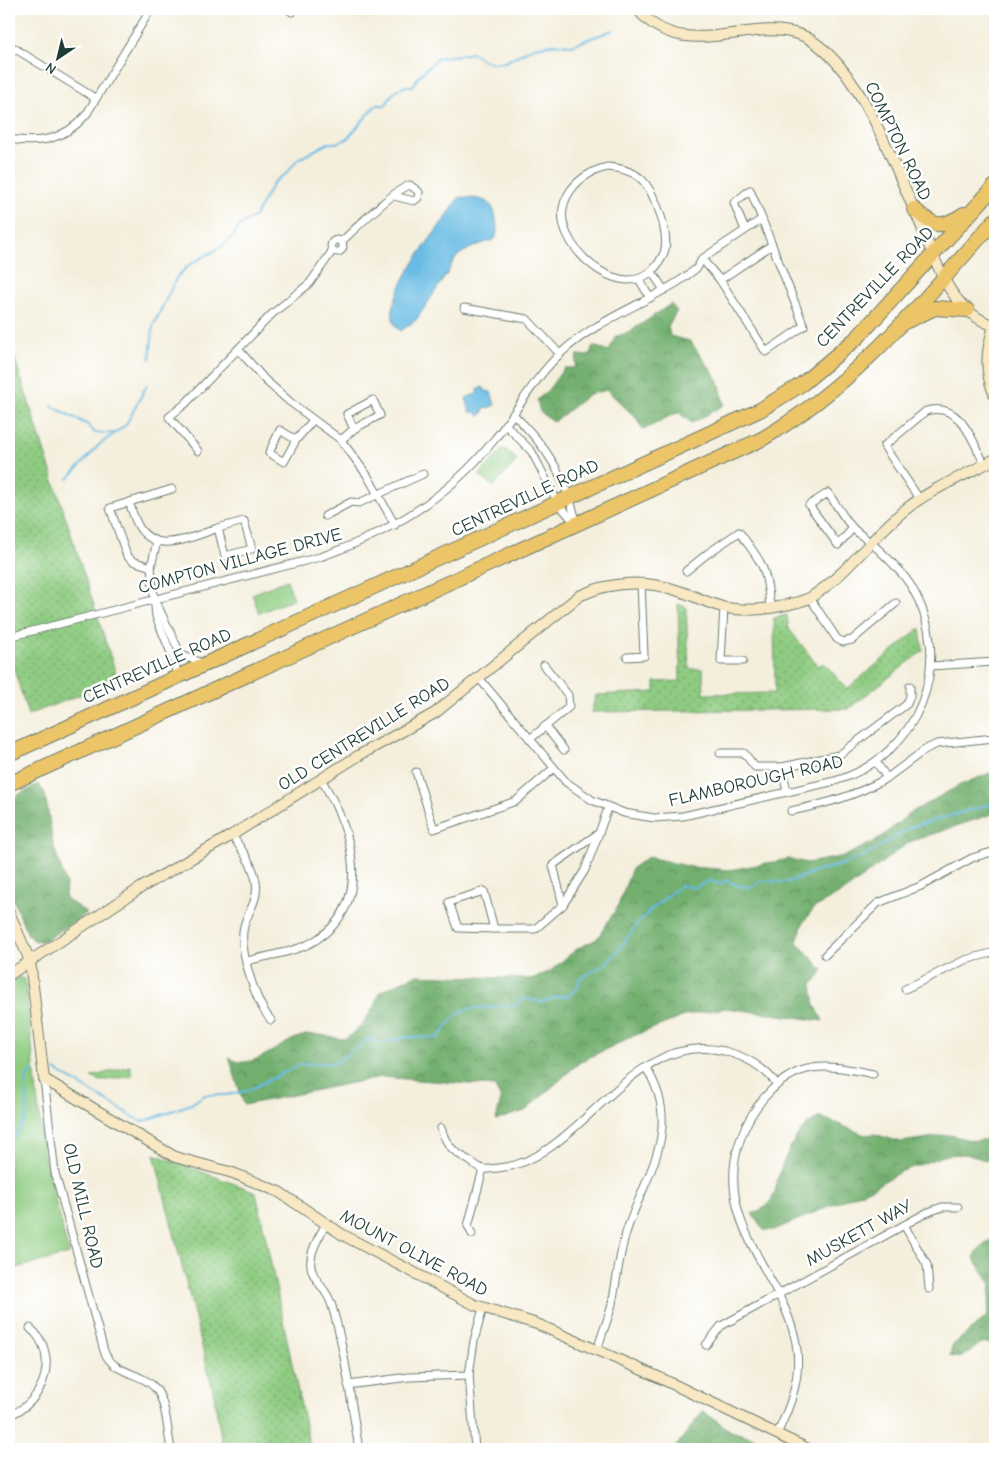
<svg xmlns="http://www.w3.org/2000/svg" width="1004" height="1458" viewBox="0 0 1004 1458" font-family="'Comic Neue',sans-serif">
  <defs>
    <pattern id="grass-dots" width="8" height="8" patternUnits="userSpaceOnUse" patternTransform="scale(1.25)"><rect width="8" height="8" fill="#8fcc82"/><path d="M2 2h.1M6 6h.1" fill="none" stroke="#74a76b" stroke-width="1.8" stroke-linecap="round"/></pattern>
    <pattern id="forest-crowns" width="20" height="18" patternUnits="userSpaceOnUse" patternTransform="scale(1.25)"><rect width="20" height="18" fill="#73b070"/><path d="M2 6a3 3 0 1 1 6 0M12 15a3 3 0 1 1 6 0" fill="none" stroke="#5e905d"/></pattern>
  </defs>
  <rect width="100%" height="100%" fill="#fff"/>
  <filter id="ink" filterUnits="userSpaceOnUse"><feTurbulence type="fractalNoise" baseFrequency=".02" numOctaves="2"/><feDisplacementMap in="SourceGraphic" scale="10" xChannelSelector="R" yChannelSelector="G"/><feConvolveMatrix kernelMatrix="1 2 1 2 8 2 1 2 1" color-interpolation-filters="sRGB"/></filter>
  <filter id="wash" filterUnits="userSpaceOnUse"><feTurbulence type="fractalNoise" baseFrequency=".0096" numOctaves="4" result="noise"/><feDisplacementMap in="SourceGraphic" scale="20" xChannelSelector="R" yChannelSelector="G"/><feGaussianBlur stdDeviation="1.12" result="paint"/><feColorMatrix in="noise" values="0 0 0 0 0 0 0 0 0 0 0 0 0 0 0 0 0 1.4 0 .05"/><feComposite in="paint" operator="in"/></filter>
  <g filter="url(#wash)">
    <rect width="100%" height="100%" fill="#f4efdd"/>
    <g fill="url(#grass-dots)" stroke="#57845b">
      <polygon points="9,341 118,680 28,715 9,652"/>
      <polygon points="678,604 686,607 689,669 703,669 704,694 775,693 774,618 787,615 789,629 818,666 824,663 847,689 920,628 923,651 848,709 591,712 596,695 655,692 655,682 680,681"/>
      <polygon points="154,1154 256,1192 310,1449 223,1449 213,1390"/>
    </g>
    <g fill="url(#forest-crowns)" stroke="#497652">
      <path d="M671 304 677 311 668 326 670 336 690 341 719 381 724 405 692 423 679 413C668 415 655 425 643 430L636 418 607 390 589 394 554 422 540 412 537 400 548 390 564 368H575L577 355 589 356 593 346 609 351 616 336C629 335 658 312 671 304Z"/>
      <path d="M995 771V813L909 842 849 888 814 908 803 923 797 942 823 970 812 985 815 1005 823 1021 726 1008 687 1015 631 1037 580 1062 525 1111 496 1120 501 1099 494 1086 381 1077 244 1105 229 1057C251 1075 280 1040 306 1035 318 1033 333 1038 345 1039 364 1026 372 1013 380 992L416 975 531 979 549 972 578 948 597 939 618 906 632 868 648 857 692 867 730 870 789 859 807 863 845 856 879 839 910 813 960 785Z"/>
      <polygon points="38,784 45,793 53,844 66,884 65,898 87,913 44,941 35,941 28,935 9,890 9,800"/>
      <path d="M821 1117 865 1135 874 1134 901 1142 949 1135 976 1141 995 1138V1163L966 1154 946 1155 900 1172 874 1187 774 1230H764L752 1214C760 1210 768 1206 773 1197 776 1192 776 1184 778 1178 784 1157 799 1123 821 1117Z"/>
      <polygon points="995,1236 995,1345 983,1342 960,1358 950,1356 952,1346 988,1315 991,1284 974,1258 978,1250"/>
      <polygon points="703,1411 731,1431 792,1449 674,1449"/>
    </g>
    <g fill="#8fcc82" stroke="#57845b">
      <polygon points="504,448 517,460 493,487 479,475"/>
      <polygon points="287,580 294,599 259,613 252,594"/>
      <polygon points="20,977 25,980 43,1152 69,1254 9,1270 9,982"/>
      <polygon points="130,1066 132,1076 101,1081 91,1077"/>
    </g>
    <g fill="#67bbe3" stroke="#437c8c">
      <path d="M460 197C479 199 494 197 496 220 497 226 498 233 495 239 483 244 465 248 456 258 450 264 450 272 444 278L417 319 401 331C369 311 437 231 449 213 453 208 455 201 460 197Z"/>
      <polygon points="483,387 486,391 491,392 495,405 483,410 483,413 479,416 475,412 470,412 466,398 478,393 477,389"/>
    </g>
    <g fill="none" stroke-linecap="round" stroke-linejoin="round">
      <g stroke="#67bbe3" stroke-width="2">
        <polyline points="655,13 678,9"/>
        <path d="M150 359 153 326 177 277 189 265 223 246 234 235 240 225 255 216 274 182 287 173 297 160 328 143H336L347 139 376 105H386C391 93 400 85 413 86L418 77 438 58 473 53 482 60 494 63 505 62 534 47 554 44 573 45 613 30"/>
        <polyline points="52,406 88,425 95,433 113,433"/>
        <polyline points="68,479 100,444 126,425 147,385"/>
        <polyline points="55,1070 142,1122 191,1104 205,1095 227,1095 247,1091 301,1064 336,1063 368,1039 381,1043 409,1037 438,1038 454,1017 466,1009 516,1005 522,999 542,1002 560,996 567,997 579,986 579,979 604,965 618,951 637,924 655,906 681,885 694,888 708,881 722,884 725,880 740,886 752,887 759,881 788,882 811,873 843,864 872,852 911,827 995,803"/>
        <path d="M9 1143C34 1113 26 1113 26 1077L33 1071"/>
      </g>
    </g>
  </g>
  <g filter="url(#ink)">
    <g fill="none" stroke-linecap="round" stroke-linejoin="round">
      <defs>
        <g id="street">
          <polyline points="288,9 292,12"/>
          <polyline points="9,45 95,98"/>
          <path d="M9 139C40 144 64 140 86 115L151 9"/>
          <path d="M608 167C620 168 631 170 640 178 655 190 672 238 663 255 640 305 583 270 567 234 552 201 578 173 608 167Z"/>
          <circle cx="337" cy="246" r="6"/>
          <path d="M342 241C356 228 395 189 410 185L419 192 418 198 414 201 394 196"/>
          <polyline points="702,259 720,280 772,245 762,219"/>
          <polyline points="652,272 664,290"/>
          <polyline points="639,279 650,298"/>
          <polyline points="720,280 766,352 804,326 772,245"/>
          <polyline points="464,308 527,319 560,354"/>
          <polyline points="239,350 265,380 290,402 341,440 367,475 395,525"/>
          <path d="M513 414C548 447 566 478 577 525"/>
          <polyline points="505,424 532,452 558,503 575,523"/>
          <polyline points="296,440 280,430 269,453 284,462 296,440 313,420"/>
          <polyline points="341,440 354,429 347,414 373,400 380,415 354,429"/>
          <polyline points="198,451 169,417 185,404 272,314 310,283 333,250"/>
          <polyline points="172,489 110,508 127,556 133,561 151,567 156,617 176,665 175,678"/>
          <path d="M920 500 884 446 926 411C961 401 972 440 985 465"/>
          <path d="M129 502C135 519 138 535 157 541"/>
          <polyline points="325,516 351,502 359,503 423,474"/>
          <polygon points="244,521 252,549 225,556 218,528"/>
          <path d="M151 567 157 541C175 546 200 534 218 528"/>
          <path d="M686 571 707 554 739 532C763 563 767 569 770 608"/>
          <polyline points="810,598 837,639 843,642 852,640 896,603"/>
          <polyline points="156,602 181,655 202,663"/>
          <polyline points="724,607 721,661 743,661"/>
          <path d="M9 637 320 557C389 533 448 498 494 440 517 412 534 378 561 353 595 321 642 305 681 280L697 268 702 259 762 219 750 190 734 203 745 230"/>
          <polyline points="627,657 644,656 641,583"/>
          <polyline points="931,666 995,662"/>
          <path d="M479 678 566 782 592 800 624 813 654 818 683 816 835 781C919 756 957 662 911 586 900 569 885 555 870 542 864 537 857 533 852 527 843 517 836 504 828 493L809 505 838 545 853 528"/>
          <polyline points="545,726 564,750"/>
          <polyline points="530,739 569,707 568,695 544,665"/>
          <polyline points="720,753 744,753 755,767 782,767 787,792"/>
          <polyline points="782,767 839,755 907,704 910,696 910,686"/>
          <polyline points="416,772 434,829 516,801 554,768"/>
          <polyline points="887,778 926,749 937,744 994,738"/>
          <path d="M791 811C828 803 853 797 887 778L876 762"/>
          <path d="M232 835C241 849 254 865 256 882 259 900 248 911 244 926 238 949 256 1004 271 1020"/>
          <polygon points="484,891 494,929 458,928 449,902"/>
          <polyline points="563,905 553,865 599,833 608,808"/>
          <polyline points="494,929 535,929 563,905 585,870 599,833"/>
          <polyline points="825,955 878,903 921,886 972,858 995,851"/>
          <path d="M247 961C270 955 297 952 316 940 376 901 351 828 321 779"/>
          <polyline points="905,989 965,960 995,952"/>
          <path d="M44 1079 55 1173 104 1351C113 1375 141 1371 156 1389 167 1404 167 1431 171 1449"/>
          <polyline points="994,1080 995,1078"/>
          <path d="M441 1128C446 1146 454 1152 470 1161 474 1164 479 1168 483 1169 487 1170 494 1168 498 1168 581 1162 627 1029 724 1051 747 1057 762 1066 777 1084"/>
          <path d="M326 1224C320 1235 312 1247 311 1259 308 1277 326 1287 331 1303 345 1347 351 1403 359 1449"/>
          <polyline points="904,1225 927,1265 929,1289"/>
          <polyline points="472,1234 468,1226 483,1169"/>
          <polyline points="706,1345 721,1326 926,1213 942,1207 958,1207"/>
          <path d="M597 1352C600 1337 607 1323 611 1308 617 1283 618 1258 626 1233 644 1176 685 1129 646 1068"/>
          <polyline points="348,1385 409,1377 469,1375"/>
          <polyline points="994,1411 995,1410"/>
          <path d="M9 1415C44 1404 61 1354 30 1328"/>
          <path d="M777 1434C791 1405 802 1376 796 1343 783 1276 724 1234 735 1160 739 1138 749 1116 763 1099 797 1059 827 1064 873 1074"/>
          <polyline points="475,1449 469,1375 474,1341 483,1308"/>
        </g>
        <g id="secondary">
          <path d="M637 9C684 65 746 16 801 35 815 40 827 52 837 63 872 104 892 160 914 209 934 252 945 310 995 326"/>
          <path d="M994 326C986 351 984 372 995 396"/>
          <polyline points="9,912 30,961 44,1079 175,1157 233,1173 279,1192 343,1235 475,1305 537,1324 656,1376 808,1449"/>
          <path d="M9 975 142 887 232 835 358 756 435 713 579 596C611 581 646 580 679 591 695 596 709 604 726 608 746 611 766 610 786 605 794 603 805 601 811 597 848 574 872 536 906 509 932 488 966 475 995 459"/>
        </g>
        <g id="highway">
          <path d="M914 209C935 228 941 229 964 214"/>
          <polyline points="907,321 935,308 967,310"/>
          <polyline points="9,754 760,410 802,384 858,337 995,186"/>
          <path d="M9 784 762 439C858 383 922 302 995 220"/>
        </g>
      </defs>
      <use href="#street" stroke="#6a7b6f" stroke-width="9"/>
      <use href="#secondary" stroke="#6a7b6f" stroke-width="12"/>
      <use href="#highway" stroke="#6a7b6f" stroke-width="16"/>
      <use href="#street" stroke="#fff" stroke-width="7"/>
      <use href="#secondary" stroke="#f8e8c3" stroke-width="10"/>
      <use href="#highway" stroke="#edc569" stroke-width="14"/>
    </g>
  </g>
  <g text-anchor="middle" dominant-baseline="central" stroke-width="5" stroke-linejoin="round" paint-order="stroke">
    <g font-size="18" fill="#1f3d34" stroke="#fff">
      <text transform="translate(898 141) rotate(64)">COMPTON ROAD</text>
      <text transform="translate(875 287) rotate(-46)">CENTREVILLE ROAD</text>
      <text transform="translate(525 498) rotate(-25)">CENTREVILLE ROAD</text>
      <text transform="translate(240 561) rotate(-15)">COMPTON VILLAGE DRIVE</text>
      <text transform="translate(157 666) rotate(-24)">CENTREVILLE ROAD</text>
      <text transform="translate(364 734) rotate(-32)">OLD CENTREVILLE ROAD</text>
      <text transform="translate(756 781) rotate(-13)">FLAMBOROUGH ROAD</text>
      <text transform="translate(83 1206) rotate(77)">OLD MILL ROAD</text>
      <text transform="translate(859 1233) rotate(-29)">MUSKETT WAY</text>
      <text transform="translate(414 1253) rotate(28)">MOUNT OLIVE ROAD</text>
    </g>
  </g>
  <rect width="1004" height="1458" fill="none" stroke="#fff" stroke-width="30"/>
  <g transform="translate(58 58) rotate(215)" stroke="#ffffff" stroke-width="4" paint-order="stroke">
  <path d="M0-4L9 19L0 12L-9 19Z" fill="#1f3d34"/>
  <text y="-8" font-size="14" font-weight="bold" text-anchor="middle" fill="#1f3d34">N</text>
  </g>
</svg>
